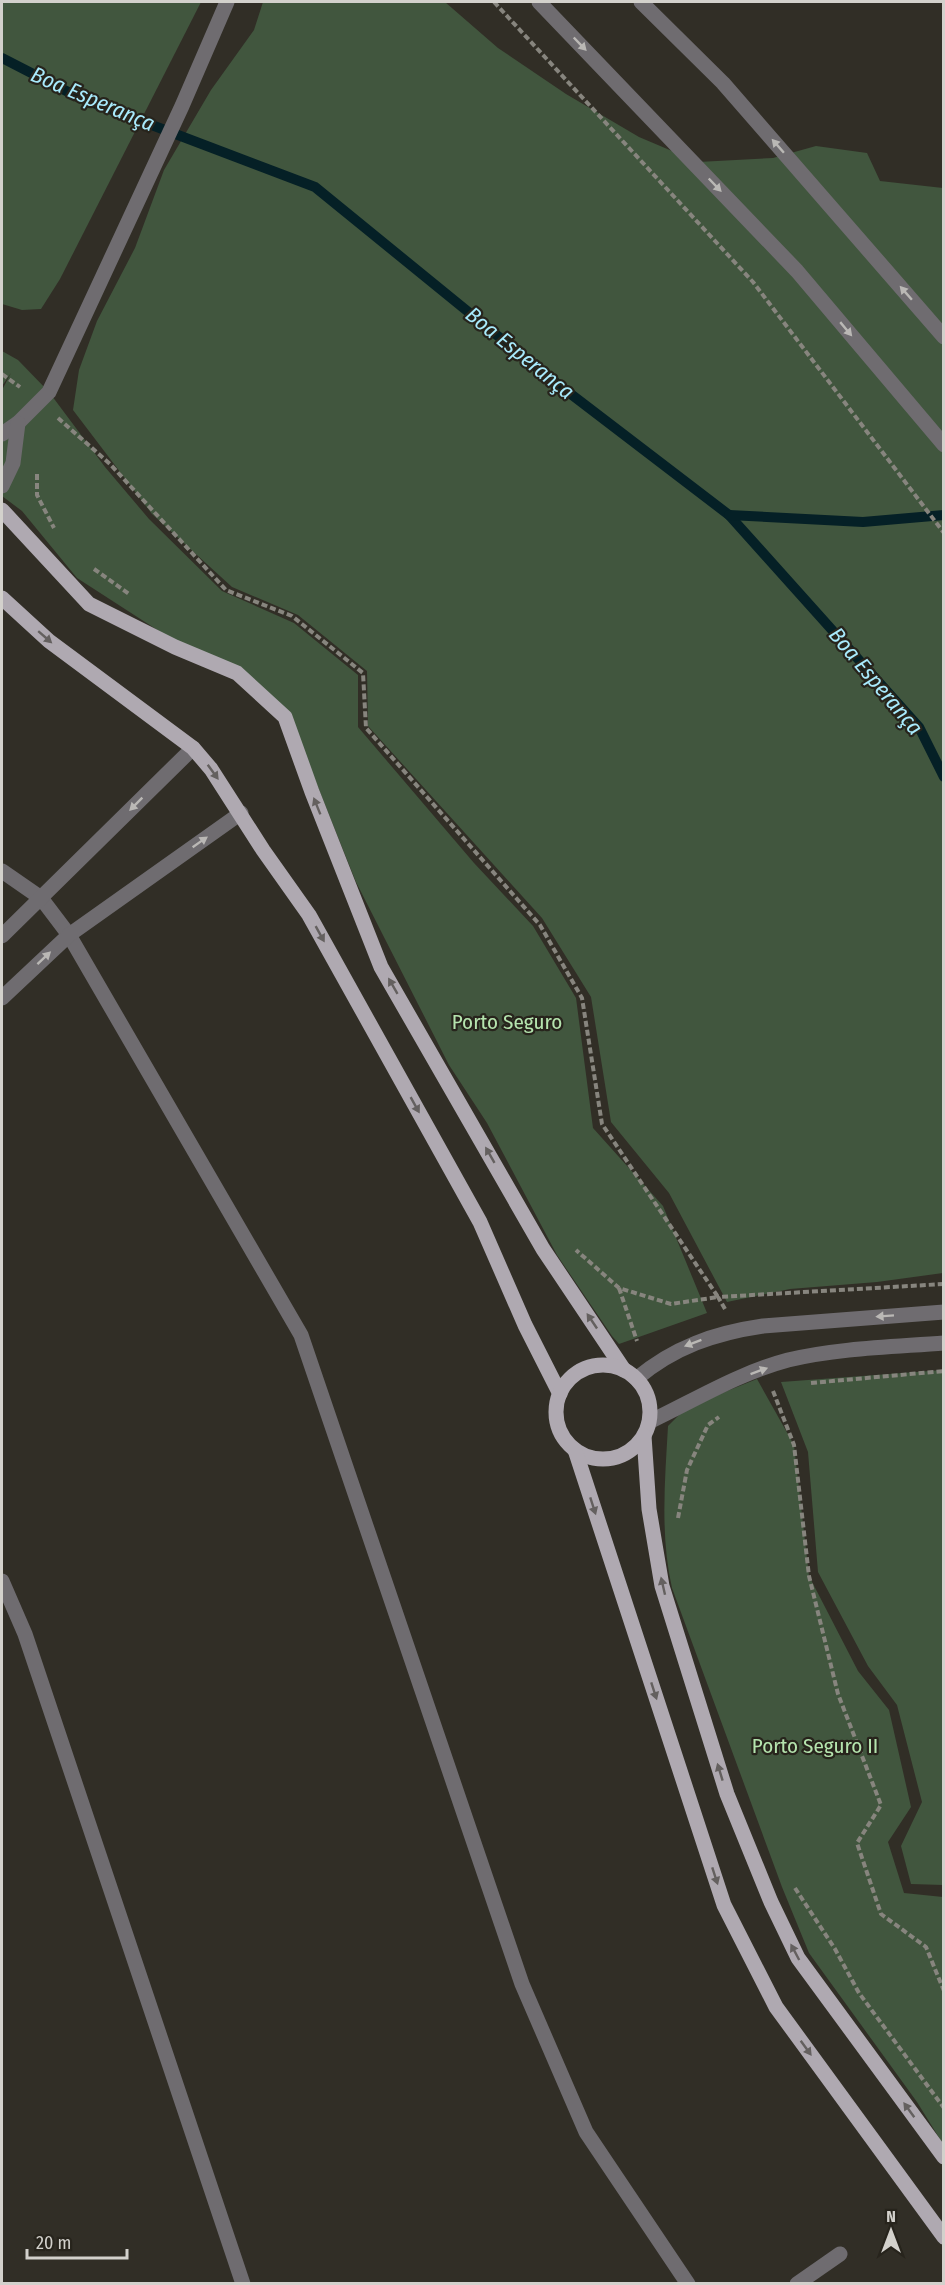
<svg xmlns="http://www.w3.org/2000/svg" width="945" height="2285" viewBox="0 0 945 2285" font-family="'Fira Sans Condensed',sans-serif">
  <rect width="100%" height="100%" fill="#312e26"/>
  <g fill="#41563e">
    <polygon points="2,2 201,2 60,279 41,309 22,310 2,304"/>
    <polygon points="263,2 445,2 498,48 566,94 639,137 698,162 773,158 816,146 867,153 880,181 943,188 943,1273 877,1282 790,1289 727,1302 669,1193 611,1122 591,997 542,918 368,726 367,671 298,615 232,587 152,514 73,410 79,370 97,321 135,248 164,170 211,90 254,30"/>
    <polygon points="2,351 18,360 49,392 105,467 149,519 222,591 294,623 358,675 358,727 474,863 533,926 576,998 593,1128 663,1206 707,1313 619,1344 612,1336 557,1255 487,1123 449,1065 356,882 289,715 77,578 22,511 2,496 2,390 11,373 2,386"/>
    <polygon points="943,1370 943,1885 911,1884 901,1846 922,1802 897,1705 868,1666 818,1572 808,1452 781,1382"/>
    <path d="M757 1379 794 1445 809 1576 858 1671 889 1710 911 1807 888 1842 904 1893 943 1897V2144L917 2102 809 1953 782 1887 672 1588C660 1535 665 1480 668 1426L687 1407Z"/>
  </g>
  <g fill="none" stroke-linecap="round" stroke-linejoin="round">
    <g stroke="#052026" stroke-width="10">
      <polyline points="2,58 78,97 315,187 542,372 729,515 919,727 944,777"/>
      <polyline points="729,515 863,522 944,515"/>
    </g>
    <g stroke="#87857e" stroke-width="4" stroke-dasharray="6 3" stroke-linecap="butt">
      <polyline points="494,2 753,282 944,533"/>
      <polyline points="2,374 20,387"/>
      <polyline points="58,418 110,464 226,590 292,616 363,673 366,728 540,925 582,998 602,1124 718,1297 671,1304 619,1288 576,1250"/>
      <polyline points="37,474 37,495 54,528"/>
      <polyline points="94,569 129,594"/>
      <polyline points="619,1288 637,1341"/>
      <polyline points="725,1309 718,1297 944,1284"/>
      <polyline points="811,1383 944,1371"/>
      <polyline points="773,1391 794,1445 809,1576 838,1694 881,1805 857,1843 881,1914 926,1947 944,1991"/>
      <polyline points="678,1518 687,1470 708,1425 719,1417"/>
      <polyline points="795,1888 835,1949 859,1993 944,2108"/>
    </g>
    <g stroke="#6f6c70" stroke-width="15">
      <polyline points="539,2 797,271 944,445"/>
      <polyline points="641,2 723,83 944,337"/>
      <polyline points="2,434 18,423 49,392 182,106 227,2"/>
      <polyline points="2,486 13,463 18,423"/>
      <polyline points="2,871 41,898 69,935 301,1335 522,1984 586,2132 688,2284"/>
      <polyline points="2,936 193,748"/>
      <polyline points="2,998 69,935 241,813"/>
      <path d="M636 1379C674 1347 715 1333 763 1326L944 1312"/>
      <path d="M649 1422C695 1400 739 1373 788 1360 839 1348 892 1347 944 1343"/>
      <polyline points="2,1581 25,1634 243,2284"/>
      <polyline points="797,2284 840,2254"/>
    </g>
    <g stroke="#afa9b1" stroke-width="15">
      <polyline points="2,510 89,604 175,647 237,673 285,717 312,792 381,967 543,1249 624,1370"/>
      <polyline points="2,598 49,641 193,748 211,769 263,850 309,915 480,1222 525,1325 560,1394"/>
      <circle cx="603" cy="1412" r="47"/>
      <polyline points="644,1436 649,1509 662,1586 727,1794 771,1902 798,1958 944,2157"/>
      <polyline points="575,1450 724,1905 776,2007 944,2237"/>
    </g>
  </g>
  <defs><path id="oneway-solid" d="M-6-.8H1V-3.2L6.5 0L1 3.2V.8H-6Z" transform="scale(1.5)"/></defs>
  <g fill="#bab8b5">
    <use href="#oneway-solid" transform="translate(580 44) rotate(46)"/>
    <use href="#oneway-solid" transform="translate(778 146) rotate(-131)"/>
    <use href="#oneway-solid" transform="translate(715 185) rotate(46)"/>
    <use href="#oneway-solid" transform="translate(906 293) rotate(-131)"/>
    <use href="#oneway-solid" transform="translate(846 329) rotate(50)"/>
    <use href="#oneway-solid" transform="translate(136 804) rotate(135)"/>
    <use href="#oneway-solid" transform="translate(200 842) rotate(-35)"/>
    <use href="#oneway-solid" transform="translate(44 958) rotate(-43)"/>
    <use href="#oneway-solid" transform="translate(885 1316) rotate(176)"/>
    <use href="#oneway-solid" transform="translate(693 1343) rotate(159)"/>
    <use href="#oneway-solid" transform="translate(759 1371) rotate(-20)"/>
  </g>
  <g fill="#64605f">
    <use href="#oneway-solid" transform="translate(45 637) rotate(41)"/>
    <use href="#oneway-solid" transform="translate(213 772) rotate(54)"/>
    <use href="#oneway-solid" transform="translate(317 806) rotate(-112)"/>
    <use href="#oneway-solid" transform="translate(320 934) rotate(61)"/>
    <use href="#oneway-solid" transform="translate(393 986) rotate(-120)"/>
    <use href="#oneway-solid" transform="translate(415 1105) rotate(61)"/>
    <use href="#oneway-solid" transform="translate(490 1155) rotate(-120)"/>
    <use href="#oneway-solid" transform="translate(592 1321) rotate(-124)"/>
    <use href="#oneway-solid" transform="translate(593 1506) rotate(72)"/>
    <use href="#oneway-solid" transform="translate(663 1586) rotate(-103)"/>
    <use href="#oneway-solid" transform="translate(654 1691) rotate(72)"/>
    <use href="#oneway-solid" transform="translate(720 1772) rotate(-107)"/>
    <use href="#oneway-solid" transform="translate(715 1876) rotate(72)"/>
    <use href="#oneway-solid" transform="translate(795 1952) rotate(-118)"/>
    <use href="#oneway-solid" transform="translate(806 2048) rotate(54)"/>
    <use href="#oneway-solid" transform="translate(909 2110) rotate(-126)"/>
  </g>
  <g text-anchor="middle" dominant-baseline="central" stroke-width="4.5" stroke-linejoin="round" paint-order="stroke">
    <g font-size="21" fill="#b5e4ae" stroke="#27241c">
      <text x="507" y="1022">Porto Seguro</text>
      <text x="815" y="1746">Porto Seguro II</text>
    </g>
    <g font-size="22" font-style="italic" fill="#a8eafc" stroke="#27241c">
      <text transform="translate(93 99) rotate(23)">Boa Esperança</text>
      <text transform="translate(520 353) rotate(39)">Boa Esperança</text>
      <text transform="translate(876 681) rotate(50)">Boa Esperança</text>
    </g>
  </g>
  <rect width="945" height="2285" fill="none" stroke="#d3d1cc" stroke-width="6"/>
  <g transform="translate(891 2231)" stroke="#27241c" stroke-width="4.5" paint-order="stroke">
  <path d="M0-4.5L10 22L0 15L-10 22Z" fill="#d3d1cc"/>
  <text y="-9" font-size="16" font-weight="bold" text-anchor="middle" fill="#d3d1cc">N</text>
  </g>
  <path d="M27 2249v9h100v-9" fill="none" stroke="#d3d1cc" stroke-width="3"/>
  <text x="36" y="2249" font-size="18" fill="#d3d1cc" stroke="#27241c" stroke-width="4.5" paint-order="stroke">20 m</text>
</svg>
